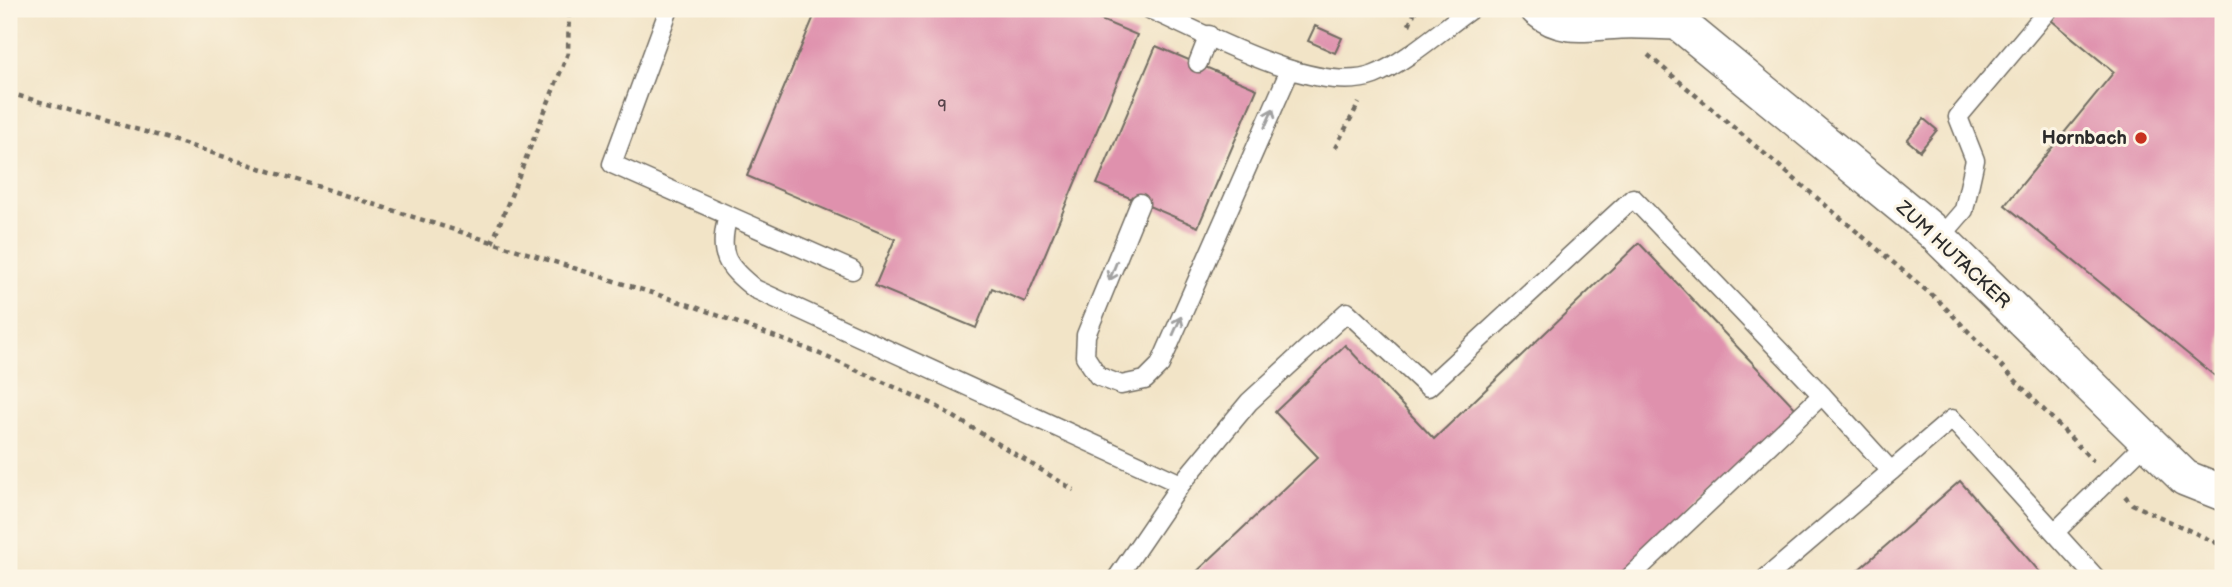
<svg xmlns="http://www.w3.org/2000/svg" width="2232" height="587" viewBox="0 0 2232 587" font-family="'Balsamiq Sans',sans-serif">
  <rect width="100%" height="100%" fill="#fcf5e5"/>
  <filter id="ink" filterUnits="userSpaceOnUse"><feTurbulence type="fractalNoise" baseFrequency=".0143" numOctaves="2"/><feDisplacementMap in="SourceGraphic" scale="14" xChannelSelector="R" yChannelSelector="G"/><feConvolveMatrix kernelMatrix="1 2 1 2 8 2 1 2 1" color-interpolation-filters="sRGB"/></filter>
  <filter id="wash" filterUnits="userSpaceOnUse"><feTurbulence type="fractalNoise" baseFrequency=".00686" numOctaves="4" result="noise"/><feDisplacementMap in="SourceGraphic" scale="28" xChannelSelector="R" yChannelSelector="G"/><feGaussianBlur stdDeviation="1.57" result="paint"/><feColorMatrix in="noise" values="0 0 0 0 0 0 0 0 0 0 0 0 0 0 0 0 0 1.4 0 .05"/><feComposite in="paint" operator="in"/></filter>
  <g filter="url(#wash)">
    <rect width="100%" height="100%" fill="#f2e4c7"/>
    <g id="blocks">
      <g fill="#df91ad">
        <polygon points="817,9 1075,9 1137,35 1025,302 992,288 976,328 875,286 895,239 747,176"/>
        <polygon points="2060,9 2223,9 2221,381 2005,205 2114,72 2051,20"/>
        <polygon points="1315,26 1342,38 1335,53 1308,41"/>
        <polygon points="1156,46 1257,89 1198,227 1097,184"/>
        <polygon points="1924,119 1937,130 1920,151 1907,140"/>
        <polygon points="1639,243 1798,411 1622,578 1190,578 1318,457 1275,412 1345,345 1434,439"/>
        <polygon points="1960,481 2045,578 1849,578 1865,564"/>
      </g>
    </g>
  </g>
  <g filter="url(#ink)">
    <use href="#blocks" fill-opacity="0" stroke="#716c62" stroke-width="2"/>
    <g fill="none" stroke-linecap="round" stroke-linejoin="round">
      <defs>
        <g id="lane">
          <polyline points="669,9 612,164 852,270"/>
          <path d="M1149 9C1204 33 1316 97 1374 75 1403 64 1445 27 1471 9"/>
          <polyline points="1198,63 1209,35"/>
          <polyline points="1140,203 1086,335 1085,356 1098,376 1121,385 1145,380 1160,365 1290,70"/>
          <path d="M728 216C717 254 726 266 755 289L1181 484"/>
          <polyline points="1939,239 1964,210 1975,160 1958,117 2049,9"/>
          <polyline points="1822,395 1891,471"/>
          <polyline points="2055,532 2146,443"/>
          <polyline points="1117,578 1181,484 1249,402 1347,312 1428,387 1633,198 1822,395 1629,578"/>
          <polyline points="1766,578 1952,419 2096,578"/>
        </g>
        <g id="street">
          <path d="M1538 9C1564 31 1590 22 1621 21 1639 20 1658 22 1676 22"/>
          <polyline points="1662,9 1931,230 2185,478 2223,493"/>
        </g>
      </defs>
      <use href="#lane" stroke="#716c62" stroke-width="21"/>
      <use href="#street" stroke="#716c62" stroke-width="38"/>
      <g stroke="#716c62" stroke-width="4.5" stroke-dasharray="5 5" stroke-linecap="butt">
        <polyline points="1409,25 1416,9"/>
        <polyline points="1648,55 1940,302 2093,461"/>
        <polyline points="9,93 153,134 693,306 813,351 933,404 1074,490"/>
        <polyline points="1335,148 1359,103"/>
        <polyline points="492,243 568,53 569,9"/>
        <polyline points="2125,496 2132,504 2223,546"/>
      </g>
      <use href="#lane" stroke="#fff" stroke-width="18"/>
      <use href="#street" stroke="#fff" stroke-width="35"/>
    </g>
    <defs><path id="oneway-shaft" d="M-6 0H5M1.5-3L5.5 0L1.5 3" fill="none" stroke-width="1.6" stroke-linecap="round" stroke-linejoin="round" transform="scale(1.75)"/></defs>
    <g stroke="#a0a0a0">
      <use href="#oneway-shaft" transform="translate(1269 118) rotate(-66)"/>
      <use href="#oneway-shaft" transform="translate(1113 271) rotate(112)"/>
      <use href="#oneway-shaft" transform="translate(1177 326) rotate(-66)"/>
    </g>
  </g>
  <circle fill="#c8321e" stroke="#fcf5e5" stroke-width="2.5" cx="2141" cy="138" r="7"/>
  <g text-anchor="middle" dominant-baseline="central" stroke-width="6" stroke-linejoin="round" paint-order="stroke">
    <g font-size="16" fill="#58444c">
      <text x="942" y="106">9</text>
    </g>
    <g font-size="19" font-weight="bold" fill="#2b2b2b" stroke="#fcf5e5" text-anchor="end">
      <text x="2127" y="138">Hornbach</text>
    </g>
    <g font-size="19" fill="#2b2b2b" stroke="#fcf5e5">
      <text transform="translate(1953 255) rotate(43)">ZUM HUTACKER</text>
    </g>
  </g>
  <rect width="2232" height="587" fill="none" stroke="#fcf5e5" stroke-width="35"/>
</svg>
